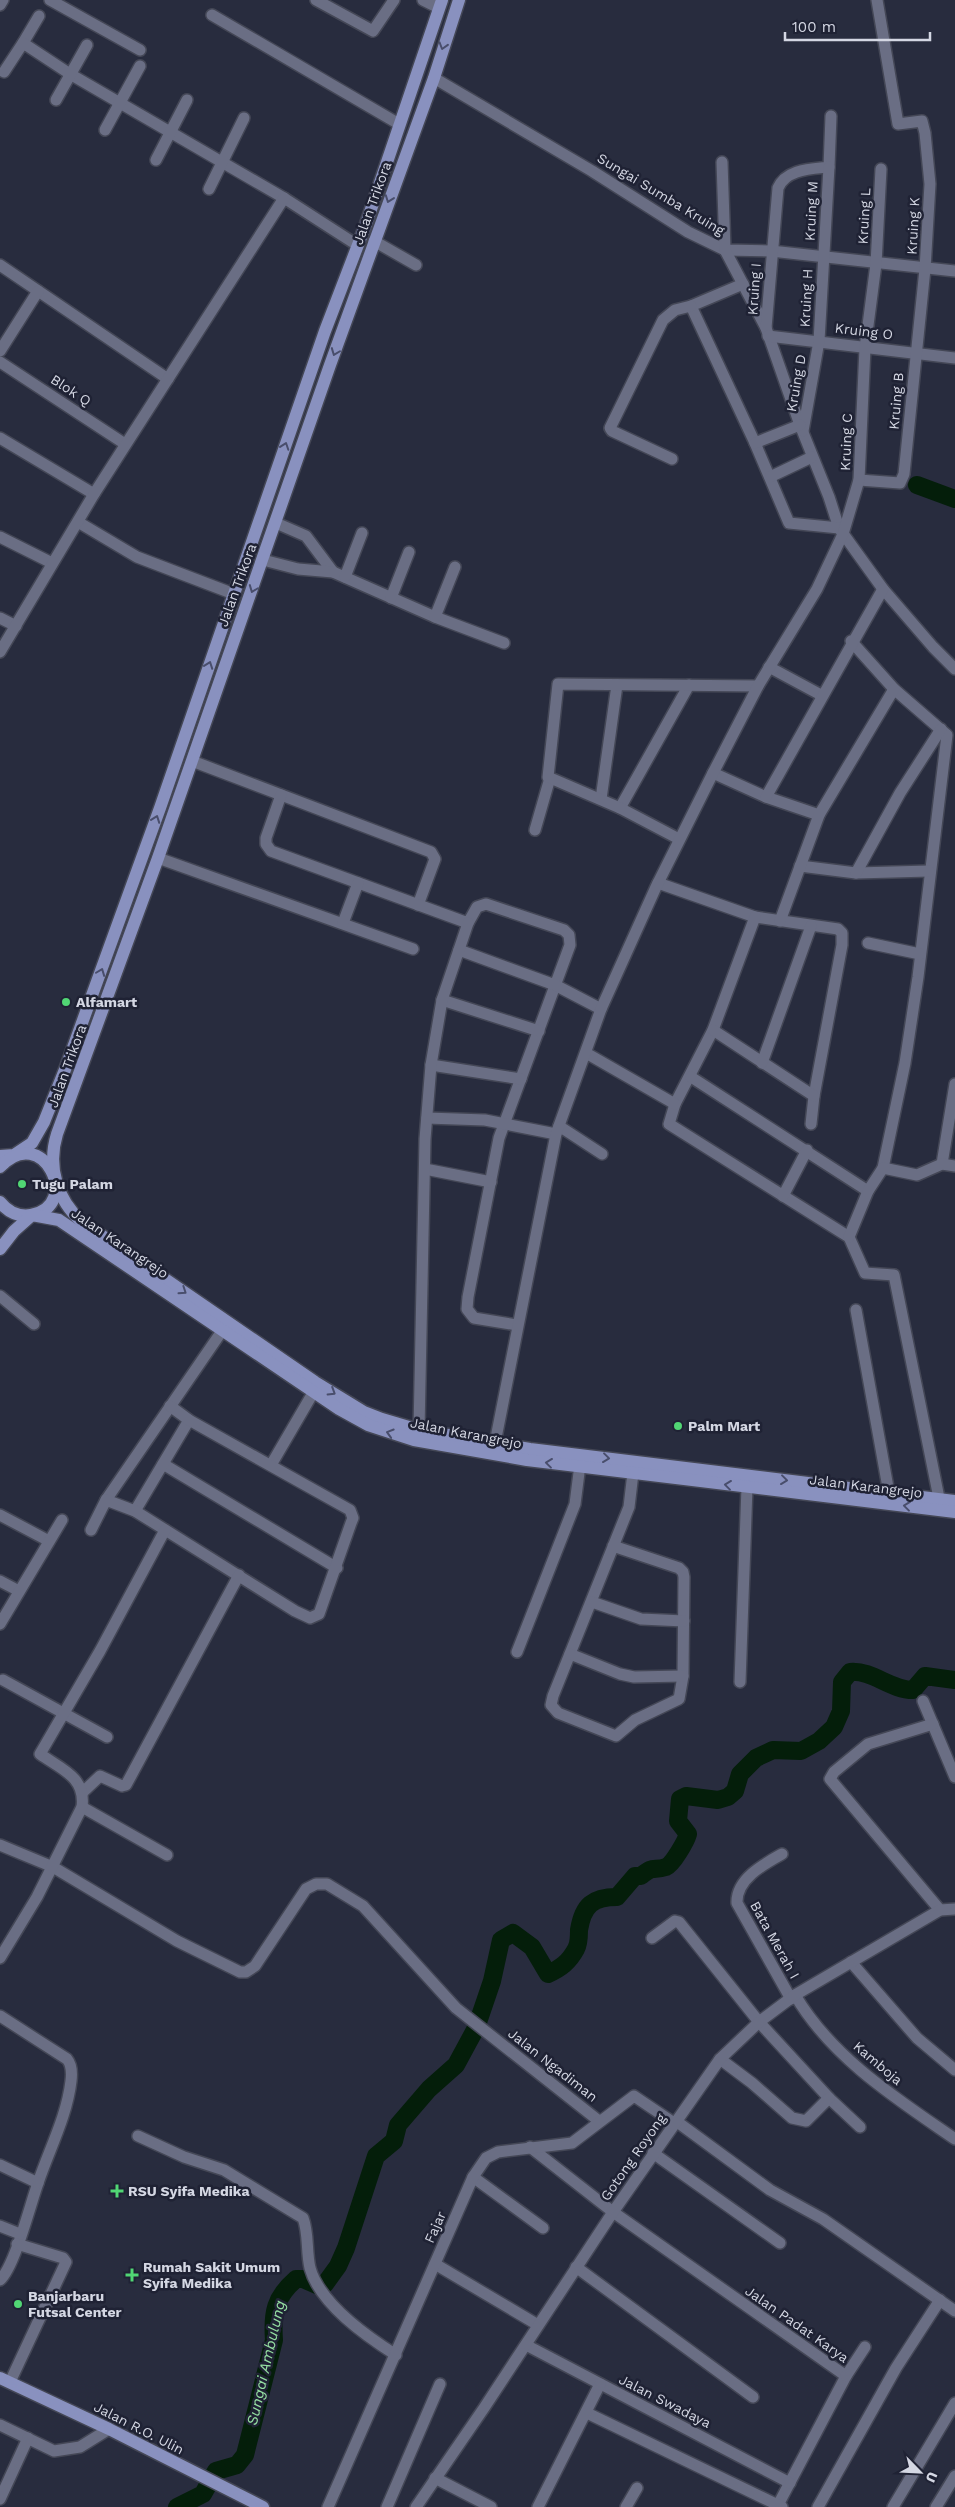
<svg xmlns="http://www.w3.org/2000/svg" width="955" height="2507" viewBox="0 0 955 2507" font-family="'Work Sans',sans-serif">
  <rect width="100%" height="100%" fill="#282c3e"/>
  <g fill="none" stroke-linecap="round" stroke-linejoin="round">
    <g stroke="#041e0a" stroke-width="18">
      <polyline points="917,485 955,499"/>
      <path d="M177 2507 203 2494 216 2471 237 2465 245 2455 274 2340C272 2313 275 2297 296 2279H303L319 2286 325 2284 338 2266 346 2248 376 2156 394 2141 398 2125 429 2089 456 2065 476 2028 492 1981 501 1940 513 1933 532 1947 548 1974C561 1968 569 1962 576 1949 579 1944 579 1936 579 1930 583 1905 593 1897 617 1897L635 1876H641C654 1865 653 1871 666 1867 673 1864 686 1841 688 1834L678 1821 680 1799 686 1796 718 1800 728 1797 735 1791 740 1774 756 1758 773 1750 801 1751 819 1741 834 1727 841 1711 842 1682 850 1672C873 1670 890 1690 913 1690L925 1676 955 1680"/>
    </g>
    <defs>
      <g id="minor">
        <polyline points="50,0 140,50"/>
        <polyline points="316,0 373,31 394,0"/>
        <polyline points="423,0 439,8"/>
        <polyline points="0,5 3,0"/>
        <polyline points="212,15 399,124"/>
        <polyline points="23,43 39,16"/>
        <polyline points="4,72 23,43 70,74 284,198 357,245"/>
        <polyline points="434,78 592,171 688,232 725,250 771,251 955,271"/>
        <polyline points="56,100 87,45"/>
        <polyline points="105,130 140,66"/>
        <polyline points="156,160 187,100"/>
        <polyline points="722,162 725,250 766,328 800,425 829,497 839,528 883,589 933,647 955,669"/>
        <polyline points="209,189 244,118"/>
        <polyline points="374,241 416,265"/>
        <polyline points="0,265 168,379"/>
        <polyline points="743,284 691,306 755,443 789,523 839,528"/>
        <path d="M766 328 778 188C786 169 811 169 829 167L831 116"/>
        <polyline points="768,336 955,358"/>
        <polyline points="0,351 38,291"/>
        <polyline points="0,362 125,444"/>
        <polyline points="803,431 819,341 829,167"/>
        <polyline points="0,438 94,494"/>
        <polyline points="755,443 800,425"/>
        <polyline points="672,459 612,431 610,428 663,320 675,310 691,306"/>
        <polyline points="770,477 812,457"/>
        <polyline points="859,480 900,483 904,474 925,269 930,184 925,133 922,121 898,124 877,0"/>
        <polyline points="78,522 137,557 234,594"/>
        <polyline points="276,523 306,536 333,572"/>
        <polyline points="0,537 52,563"/>
        <polyline points="263,560 298,569 333,572 435,617 504,643"/>
        <polyline points="345,577 362,533"/>
        <polyline points="391,598 409,552"/>
        <polyline points="435,617 455,567"/>
        <polyline points="0,618 16,626"/>
        <polyline points="851,641 894,689 947,735 918,977 905,1063 883,1168"/>
        <polyline points="0,652 94,494 284,198"/>
        <polyline points="769,667 821,695"/>
        <polyline points="192,761 431,852 435,859 418,905"/>
        <polyline points="713,773 766,797 819,815"/>
        <polyline points="281,795 266,838 266,844 271,851 468,923 477,907 486,904 564,930 569,935 570,945 499,1138 468,1297 467,1309 474,1318 517,1325"/>
        <polyline points="766,797 883,589"/>
        <polyline points="601,799 617,685"/>
        <polyline points="620,808 689,685"/>
        <polyline points="535,830 550,778"/>
        <polyline points="679,839 620,808 548,777 558,684 758,686"/>
        <polyline points="158,858 413,949"/>
        <polyline points="800,866 856,873 929,871"/>
        <polyline points="856,873 900,793 941,729"/>
        <polyline points="658,883 755,917 838,929 842,933 842,945 814,1096 811,1124"/>
        <polyline points="755,917 713,1030 675,1104 669,1124 849,1237 865,1273 894,1275 939,1498"/>
        <polyline points="780,921 819,815 894,689"/>
        <polyline points="343,923 358,883"/>
        <polyline points="868,943 920,954"/>
        <polyline points="459,950 555,985 601,1009"/>
        <polyline points="442,1000 539,1031"/>
        <polyline points="713,1030 814,1096"/>
        <polyline points="586,1053 675,1104"/>
        <polyline points="762,1063 811,926"/>
        <polyline points="431,1065 521,1079"/>
        <polyline points="691,1077 868,1191"/>
        <polyline points="427,1118 485,1120 556,1134"/>
        <polyline points="559,1126 602,1154"/>
        <polyline points="942,1164 955,1084"/>
        <polyline points="425,1169 491,1182"/>
        <polyline points="783,1196 807,1150"/>
        <polyline points="849,1237 868,1191 883,1168 917,1175 942,1164 955,1166"/>
        <polyline points="0,1296 34,1324"/>
        <polyline points="856,1310 889,1493"/>
        <polyline points="419,1430 425,1139 431,1065 442,1000 468,923"/>
        <polyline points="495,1443 556,1134 601,1009 656,887 713,773 758,686 817,589 843,534 859,480 865,348 876,264 881,169"/>
        <polyline points="163,1464 337,1568"/>
        <polyline points="271,1465 313,1393"/>
        <polyline points="106,1500 222,1331"/>
        <polyline points="135,1511 189,1420"/>
        <polyline points="0,1515 49,1541"/>
        <polyline points="91,1530 106,1500 135,1511 295,1611 310,1618 319,1614 351,1523 353,1518 350,1510 189,1420 170,1406"/>
        <polyline points="613,1546 679,1568 683,1572 684,1577 683,1676 679,1699 635,1720 616,1736 558,1713 551,1705 553,1696 629,1507 633,1473"/>
        <polyline points="0,1581 19,1591"/>
        <polyline points="592,1602 641,1619 684,1621"/>
        <polyline points="0,1624 62,1520"/>
        <polyline points="517,1652 575,1504 581,1457"/>
        <polyline points="570,1654 620,1674 634,1677 683,1676"/>
        <polyline points="3,1680 107,1737"/>
        <polyline points="740,1682 747,1487"/>
        <polyline points="923,1701 955,1777"/>
        <polyline points="933,1724 868,1744 834,1772 830,1779 940,1910"/>
        <polyline points="83,1792 100,1776 122,1786 126,1785 239,1575"/>
        <polyline points="82,1807 167,1855"/>
        <polyline points="0,1845 53,1867 177,1941 240,1972 246,1972 255,1966 306,1889 316,1884 327,1884 363,1906 456,2008 599,2121"/>
        <path d="M782 1854C764 1864 736 1879 737 1903L791 1999"/>
        <polyline points="652,1938 675,1921 679,1922 759,2022 829,2098 860,2127"/>
        <path d="M0 1958 37 1897 82 1807C86 1777 61 1769 40 1754L100 1651 165 1530"/>
        <polyline points="851,1962 917,2038 955,2070"/>
        <path d="M795 1995C832 2058 897 2099 955 2139"/>
        <path d="M0 2016 67 2059C72 2065 72 2073 71 2081 67 2116 49 2150 38 2183 30 2205 15 2266 0 2280"/>
        <polyline points="720,2059 752,2083 792,2118 806,2121 829,2098"/>
        <polyline points="676,2121 770,2190 823,2219 955,2311"/>
        <path d="M138 2136 184 2157 224 2170 303 2218C309 2234 306 2251 310 2268 320 2304 366 2336 396 2355"/>
        <polyline points="530,2147 613,2212 846,2376 778,2505"/>
        <polyline points="653,2153 780,2243"/>
        <polyline points="0,2165 38,2183"/>
        <polyline points="473,2177 543,2228"/>
        <polyline points="0,2226 20,2234"/>
        <polyline points="435,2264 538,2325"/>
        <polyline points="576,2267 753,2397"/>
        <polyline points="526,2345 790,2483"/>
        <polyline points="846,2376 865,2347"/>
        <polyline points="10,2382 66,2262 63,2258 17,2244"/>
        <polyline points="587,2413 782,2507"/>
        <polyline points="0,2425 54,2451 80,2447 109,2429"/>
        <polyline points="435,2478 491,2507"/>
        <polyline points="0,2499 28,2438"/>
        <polyline points="328,2507 473,2177 486,2158 498,2152 572,2143 634,2096 674,2123"/>
        <polyline points="387,2507 440,2384"/>
        <polyline points="416,2507 484,2408 613,2212 720,2059 759,2022 795,1995 940,1910 955,1909"/>
        <polyline points="538,2507 600,2384"/>
        <polyline points="626,2507 637,2488"/>
        <polyline points="818,2507 896,2368 940,2300"/>
        <polyline points="893,2507 955,2403"/>
        <polyline points="936,2507 955,2476"/>
      </g>
      <g id="major">
        <path d="M459 0 434 78 330 365 158 858 57 1134C47 1166 57 1200 82 1222L315 1382 364 1412 382 1419 419 1430 530 1449 955 1501"/>
        <polyline points="0,1156 14,1155 32,1143 44,1122 66,1067 160,808 325,331 366,224 442,0"/>
        <path d="M0 1167C43 1121 83 1206 31 1215 18 1217 8 1212 0 1202"/>
        <polyline points="0,1249 14,1231 32,1215 59,1220 339,1409 368,1425 414,1440 527,1460 955,1512"/>
        <polyline points="0,2378 109,2429 263,2507"/>
      </g>
    </defs>
    <use href="#minor" stroke="#444756" stroke-width="14"/>
    <use href="#major" stroke="#444756" stroke-width="15"/>
    <use href="#minor" stroke="#6a6e84" stroke-width="11"/>
    <use href="#major" stroke="#8991bf" stroke-width="12"/>
  </g>
  <defs><path id="oneway-chevron" d="M-2-3.5L2.5 0L-2 3.5" fill="none" stroke-width="1.6" stroke-linecap="round" stroke-linejoin="round" transform="scale(1.25)"/></defs>
  <g stroke="#494e6c">
    <use href="#oneway-chevron" transform="translate(443 46) rotate(107)"/>
    <use href="#oneway-chevron" transform="translate(389 199) rotate(110)"/>
    <use href="#oneway-chevron" transform="translate(335 352) rotate(111)"/>
    <use href="#oneway-chevron" transform="translate(285 446) rotate(-71)"/>
    <use href="#oneway-chevron" transform="translate(253 589) rotate(111)"/>
    <use href="#oneway-chevron" transform="translate(209 665) rotate(-70)"/>
    <use href="#oneway-chevron" transform="translate(156 819) rotate(-70)"/>
    <use href="#oneway-chevron" transform="translate(101 972) rotate(-69)"/>
    <use href="#oneway-chevron" transform="translate(183 1291) rotate(34)"/>
    <use href="#oneway-chevron" transform="translate(332 1392) rotate(32)"/>
    <use href="#oneway-chevron" transform="translate(390 1433) rotate(-163)"/>
    <use href="#oneway-chevron" transform="translate(606 1458) rotate(7)"/>
    <use href="#oneway-chevron" transform="translate(549 1463) rotate(-173)"/>
    <use href="#oneway-chevron" transform="translate(784 1480) rotate(7)"/>
    <use href="#oneway-chevron" transform="translate(728 1485) rotate(-173)"/>
    <use href="#oneway-chevron" transform="translate(907 1506) rotate(-173)"/>
  </g>
  <g fill="#51d674" stroke="#1f2234" stroke-width="2">
    <circle cx="66" cy="1002" r="5"/>
    <circle cx="22" cy="1184" r="5"/>
    <circle cx="678" cy="1426" r="5"/>
    <path d="M114.5 2183.5h5v5h5v5h-5v5h-5v-5h-5v-5h5z"/>
    <path d="M129.5 2267.5h5v5h5v5h-5v5h-5v-5h-5v-5h5z"/>
    <circle cx="18" cy="2304" r="5"/>
  </g>
  <g text-anchor="middle" dominant-baseline="central" stroke-width="5" stroke-linejoin="round" paint-order="stroke">
    <g font-size="14" fill="#d4d7e3" stroke="#1f2234">
      <text transform="translate(661 194) rotate(31)">Sungai Sumba Kruing</text>
      <text transform="translate(372 203) rotate(-70)">Jalan Trikora</text>
      <text transform="translate(811 211) rotate(-87)">Kruing M</text>
      <text transform="translate(864 216) rotate(-87)">Kruing L</text>
      <text transform="translate(913 226) rotate(-87)">Kruing K</text>
      <text transform="translate(754 289) rotate(-86)">Kruing I</text>
      <text transform="translate(806 298) rotate(-87)">Kruing H</text>
      <text transform="translate(864 331) rotate(7)">Kruing O</text>
      <text transform="translate(796 383) rotate(-80)">Kruing D</text>
      <text transform="translate(71 390) rotate(33)">Blok Q</text>
      <text transform="translate(896 401) rotate(-85)">Kruing B</text>
      <text transform="translate(846 442) rotate(-88)">Kruing C</text>
      <text transform="translate(237 585) rotate(-70)">Jalan Trikora</text>
      <text transform="translate(67 1066) rotate(-70)">Jalan Trikora</text>
      <text transform="translate(120 1243) rotate(34)">Jalan Karangrejo</text>
      <text transform="translate(466 1433) rotate(11)">Jalan Karangrejo</text>
      <text transform="translate(866 1486) rotate(7)">Jalan Karangrejo</text>
      <text transform="translate(775 1940) rotate(61)">Bata Merah I</text>
      <text transform="translate(878 2063) rotate(40)">Kamboja</text>
      <text transform="translate(553 2065) rotate(38)">Jalan Ngadiman</text>
      <text transform="translate(633 2157) rotate(-55)">Gotong Royong</text>
      <text transform="translate(435 2227) rotate(-66)">Fajar</text>
      <text transform="translate(797 2324) rotate(35)">Jalan Padat Karya</text>
      <text transform="translate(665 2401) rotate(27)">Jalan Swadaya</text>
      <text transform="translate(139 2428) rotate(27)">Jalan R.O. Ulin</text>
    </g>
    <g font-size="14" font-weight="bold" fill="#d4d7e3" stroke="#1f2234" text-anchor="start">
      <text x="76" y="1002">Alfamart</text>
      <text x="32" y="1184">Tugu Palam</text>
      <text x="688" y="1426">Palm Mart</text>
      <text x="128" y="2191">RSU Syifa Medika</text>
      <text x="143" y="2267">Rumah Sakit Umum<tspan x="143" dy="16">Syifa Medika</tspan></text>
      <text x="28" y="2296">Banjarbaru<tspan x="28" dy="16">Futsal Center</tspan></text>
    </g>
    <g font-size="15" font-style="italic" fill="#95e0a2" stroke="#1f2234">
      <text transform="translate(266 2363) rotate(-77)">Sungai Ambulung</text>
    </g>
  </g>
  <g transform="translate(920 2472) rotate(114)" stroke="#1f2234" stroke-width="4" paint-order="stroke">
  <path d="M0-4L9 19L0 12L-9 19Z" fill="#d4d7e3"/>
  <text y="-8" font-size="14" font-weight="bold" text-anchor="middle" fill="#d4d7e3">U</text>
  </g>
  <path d="M785 32v8h145v-8" fill="none" stroke="#d4d7e3" stroke-width="2.5"/>
  <text x="792" y="32" font-size="15" fill="#d4d7e3" stroke="#1f2234" stroke-width="4" paint-order="stroke">100 m</text>
</svg>
